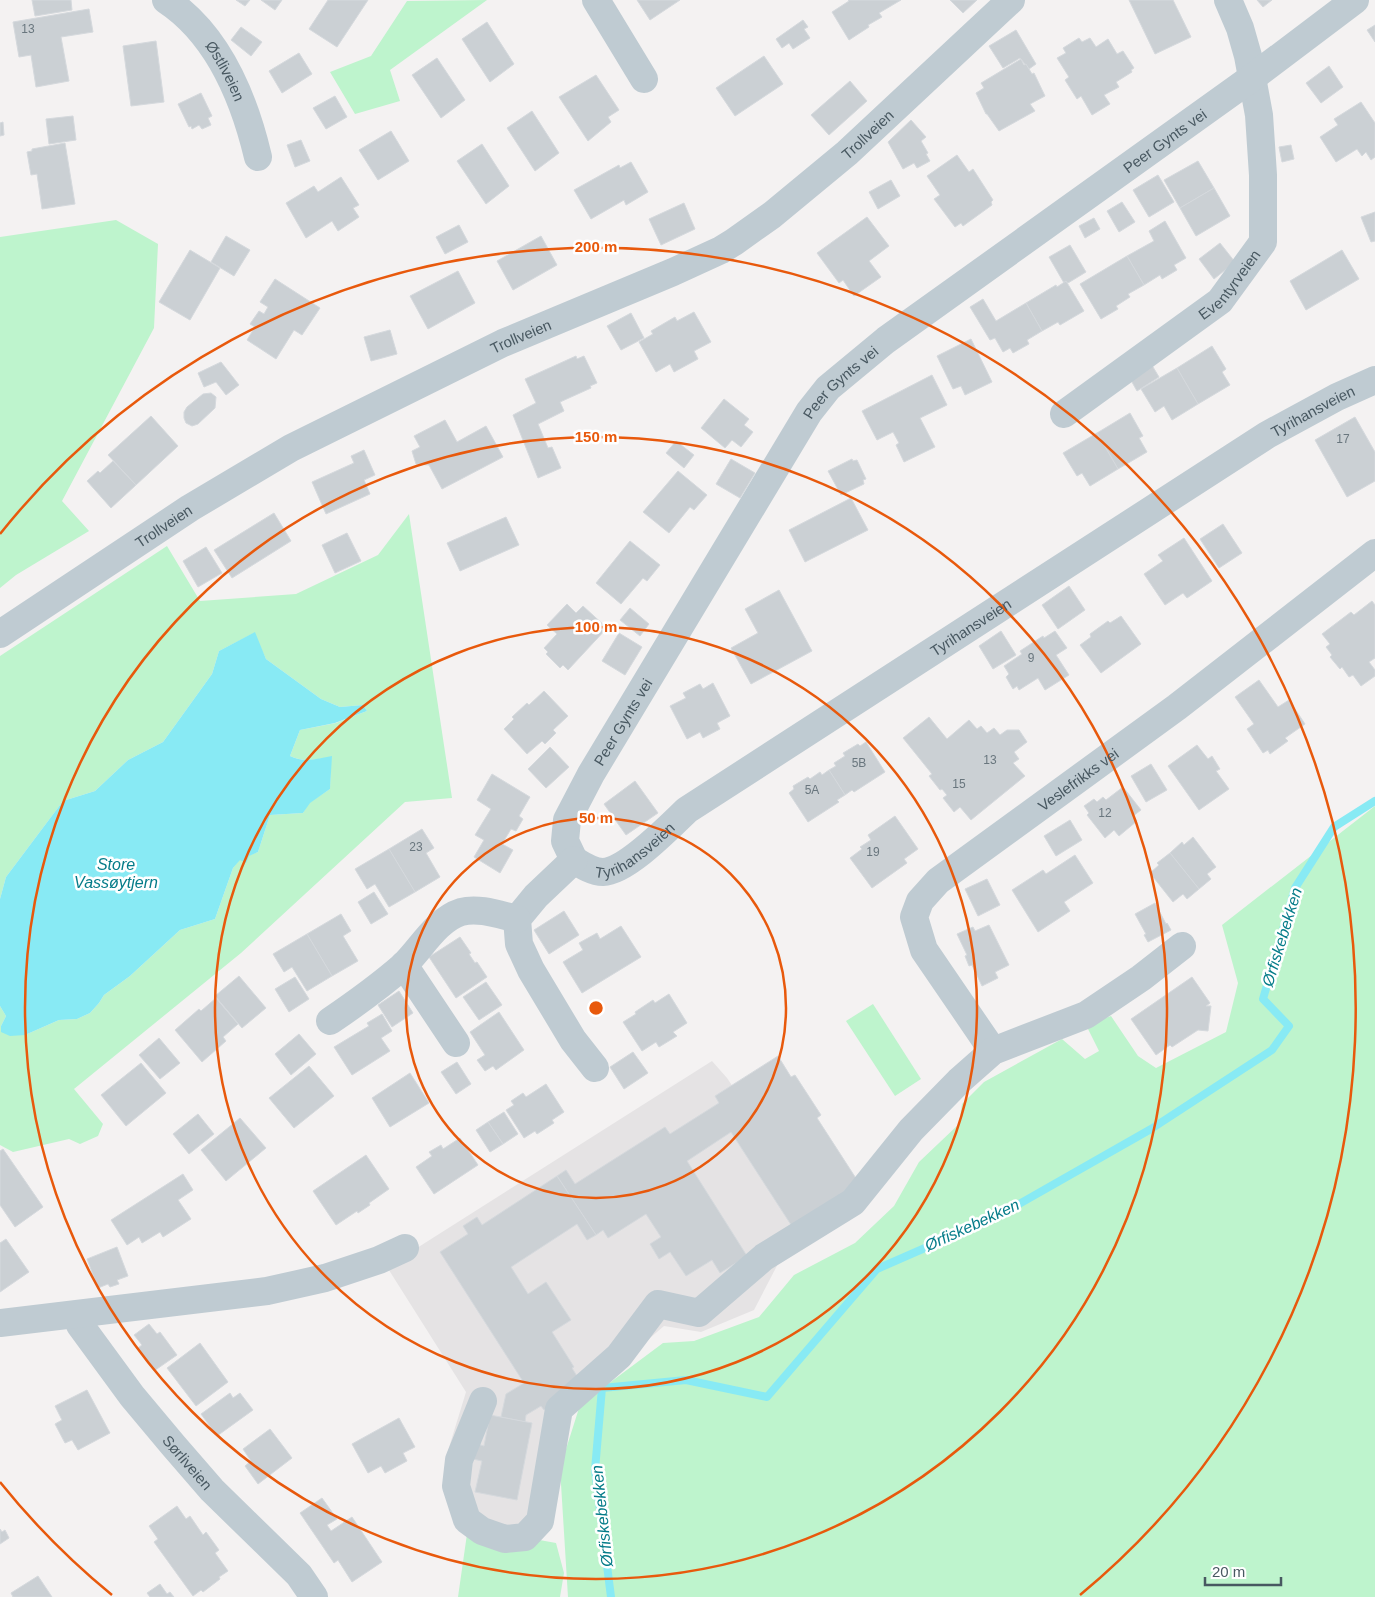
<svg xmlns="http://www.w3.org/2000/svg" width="1375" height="1597" viewBox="0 0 1375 1597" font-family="Arial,sans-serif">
  <rect width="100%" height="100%" fill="#f4f2f2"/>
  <polygon fill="#e5e3e4" points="712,1061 727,1078 810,1202 754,1310 701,1332 664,1326 573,1404 537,1540 468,1527 447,1454 466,1392 387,1267"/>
  <g fill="#bef4cd">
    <polygon points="487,0 390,70 400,101 355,114 330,72 371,56 407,1"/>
    <polygon points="116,220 158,244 154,328 62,501 89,531 16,575 0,588 0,237"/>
    <path d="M409 514 452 798 405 802 241 953 74 1089 103 1124 98 1136 80 1144 69 1139 13 1152 0 1145V1006L6 1016 1 1026 25 1035 59 1020 77 1019 90 1013 99 1003 104 995 130 976 180 930 215 919 233 868 240 859 258 852 270 815 303 813 309 803 330 789 331 757C317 759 304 763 290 756L300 730 336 723 367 711 363 705 340 707 321 699 266 659 254 633 219 651 212 674 163 742 128 760 95 791 63 801 6 877 0 899V656L167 546 200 601 296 594 378 555Z"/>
    <polygon points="1375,806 1375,1597 568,1597 560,1468 580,1405 663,1343 694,1341 759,1317 794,1275 855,1243 894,1206 919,1162 959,1124 962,1104 984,1082 1062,1039 1085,1059 1099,1051 1088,1029 1097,1021 1111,1016 1138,1056 1156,1068 1226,1032 1238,983 1222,925"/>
    <polygon points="873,1004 921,1079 895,1096 846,1021"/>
    <polygon points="468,1527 556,1543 564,1573 560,1597 458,1597"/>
  </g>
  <path fill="#88eaf4" d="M255 632 266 659 321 699 340 707 363 705 367 711 335 723 300 730 290 756C304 763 317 759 332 756L330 789 310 803 303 813 270 815 258 852 249 856 246 863 240 860 233 868 215 919 180 930 130 976 104 995 99 1003 90 1013 77 1019 59 1020 25 1035 10 1036 1 1032V1026L6 1016 0 1006V899L6 877 63 801 95 791 128 760 163 742 212 674 219 651Z"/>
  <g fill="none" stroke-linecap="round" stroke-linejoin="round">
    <polyline stroke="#88eaf4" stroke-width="8" points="611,1597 595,1470 602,1388 686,1380 767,1397 877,1269 998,1216 1151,1129 1272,1050 1289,1026 1263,999 1295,888 1334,827 1375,801"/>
  </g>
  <g fill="#cbd0d4" stroke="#d5d9dd">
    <polygon points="32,0 71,0 72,10 35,16"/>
    <polygon points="236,0 250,0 245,6"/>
    <polygon points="261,0 282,0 275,10"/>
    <polygon points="328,0 368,0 337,47 309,29"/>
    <polygon points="637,0 680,0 650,20"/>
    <polygon points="848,0 901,0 879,13 882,17 868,25 869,27 849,40 832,12 849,1"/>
    <polygon points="950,0 977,0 963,13"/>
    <polygon points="1129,0 1173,0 1191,37 1155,54"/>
    <polygon points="1257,0 1272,0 1263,7"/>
    <polygon points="89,9 93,32 61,37 69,81 36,87 31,55 19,57 13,22"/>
    <polygon points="803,20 808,27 804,29 810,38 793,49 789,43 782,48 776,39"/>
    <polygon points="487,22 514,64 490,82 462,39"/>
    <polygon points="1375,25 1375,42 1367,30"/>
    <polygon points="241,27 262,42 251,56 231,40"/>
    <polygon points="1016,30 1036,64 1029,69 1020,58 1003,68 989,46"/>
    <polygon points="1079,38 1082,42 1090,38 1096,47 1108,39 1117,54 1123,51 1134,68 1131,70 1132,72 1116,82 1119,87 1104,95 1110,104 1092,115 1081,96 1077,99 1065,80 1069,77 1057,58 1066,53 1063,48"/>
    <polygon points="156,41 164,102 131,106 123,46"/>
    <polygon points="299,53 312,74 282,93 269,71"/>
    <polygon points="764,56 783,84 735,116 716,88"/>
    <polygon points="437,58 465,100 441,118 412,75"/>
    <polygon points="1021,59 1024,65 1026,64 1032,74 1034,73 1045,96 1030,104 1035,111 999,131 987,114 986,114 976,93 984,88 981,83"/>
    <polygon points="1329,66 1343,87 1321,103 1306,83"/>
    <polygon points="596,75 619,110 608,117 611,122 588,141 559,97"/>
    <polygon points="850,81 867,101 829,135 811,115"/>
    <polygon points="201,93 212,116 208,118 211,125 202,129 199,125 192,129 191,126 189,127 178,104"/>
    <polygon points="335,96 347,117 326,129 313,108"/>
    <polygon points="1361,102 1375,123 1375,157 1371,160 1366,152 1362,156 1357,149 1336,162 1320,137 1338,125 1334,119"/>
    <polygon points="532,111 559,153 535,171 507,128"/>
    <polygon points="73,116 76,140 49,144 46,119"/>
    <polygon points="911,120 926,137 921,141 928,153 926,154 930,161 917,168 914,163 903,169 888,142"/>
    <polygon points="3,122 4,135 0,136 0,123"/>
    <polygon points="391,131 409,161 378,180 359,150"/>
    <polygon points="301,140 310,161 295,167 287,145"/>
    <polygon points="65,143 75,204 42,209 37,174 31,175 27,152 32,151 32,149"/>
    <polygon points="482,144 509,186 486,204 457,161"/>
    <polygon points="1291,145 1294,159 1282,162 1279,147"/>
    <polygon points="957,155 969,172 973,169 993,200 991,202 992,205 963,226 961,223 955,227 934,199 940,195 927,176"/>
    <polygon points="1198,161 1214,188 1180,208 1164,180"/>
    <polygon points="631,162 648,192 626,205 624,200 591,219 574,190 619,165 620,168"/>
    <polygon points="1158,175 1174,202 1149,217 1133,190"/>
    <polygon points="341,177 359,205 353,208 359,217 338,231 332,221 306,238 286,203 314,186 318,192"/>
    <polygon points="891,180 900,196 878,209 869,192"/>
    <polygon points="1214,188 1230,216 1196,236 1180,208"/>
    <polygon points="1122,202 1135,222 1119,232 1107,211"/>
    <polygon points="684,203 695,229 661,245 649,219"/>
    <polygon points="1375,212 1375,241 1371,242 1361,217"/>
    <polygon points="867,217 889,246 869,261 881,277 854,296 843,280 839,283 817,253"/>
    <polygon points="1094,218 1100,229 1085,238 1079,226"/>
    <polygon points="1165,221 1186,258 1174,265 1177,270 1162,279 1160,275 1144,285 1127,256 1154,241 1149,231"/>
    <polygon points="459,225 468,242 445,254 436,237"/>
    <polygon points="226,236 250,250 234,276 211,262"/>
    <polygon points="541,236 557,265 513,290 497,261"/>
    <polygon points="1220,243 1235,262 1214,279 1199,259"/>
    <polygon points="1070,245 1086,272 1068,283 1066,281 1064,283 1049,257"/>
    <polygon points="190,250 220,268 190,320 159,302"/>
    <polygon points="1342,250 1359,279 1306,310 1290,281"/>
    <polygon points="1127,256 1144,285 1128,294 1130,297 1116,306 1118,309 1101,319 1080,284"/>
    <polygon points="458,271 475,303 428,329 410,296"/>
    <polygon points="275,279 320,308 302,335 294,330 276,359 247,340 255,327 250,324 259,311 264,314 268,307 260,302"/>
    <polygon points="1066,281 1084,311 1060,325 1058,322 1042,331 1026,303 1056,285 1057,287"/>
    <polygon points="983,299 996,321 1026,303 1042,331 1027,340 1029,344 1013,353 1010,348 1003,352 995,338 990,340 970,307"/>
    <polygon points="694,312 711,342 694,351 698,359 674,372 670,364 656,372 639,342 653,334 651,331 675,317 677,321"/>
    <polygon points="631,313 644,338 621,350 607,326"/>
    <polygon points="390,330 397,354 371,361 364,337"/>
    <polygon points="971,339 992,382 965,395 961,386 953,389 937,356"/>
    <polygon points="1212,346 1226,369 1222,372 1230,385 1198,404 1177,368"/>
    <polygon points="576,356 577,359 584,356 597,383 590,386 591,388 560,402 564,411 538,424 548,448 552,447 561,468 538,478 513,415 536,403 525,379"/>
    <polygon points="221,362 239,385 226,395 216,382 204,387 198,373"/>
    <polygon points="1150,362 1159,377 1137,391 1128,375"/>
    <polygon points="1177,368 1198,404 1172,420 1164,406 1155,412 1141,389"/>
    <polygon points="932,375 947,405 920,418 935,447 904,462 896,445 899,443 893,432 877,440 862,411"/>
    <polygon points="211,393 216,397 215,408 198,424 192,426 186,423 184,418 184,412 187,407 203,394"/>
    <polygon points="724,399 749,419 744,425 753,432 741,447 732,440 725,448 701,428"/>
    <polygon points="1130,413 1143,436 1139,438 1147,452 1118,469 1097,433"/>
    <polygon points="151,416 178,446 136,485 108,455"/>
    <polygon points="1355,417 1375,452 1375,481 1347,497 1315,440"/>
    <polygon points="445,420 457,442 486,426 503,457 442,489 429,465 416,464 412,451 420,447 414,436"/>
    <polygon points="1097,433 1118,469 1090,486 1082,473 1077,476 1063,453"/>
    <polygon points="676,441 694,455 684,468 666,453"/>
    <polygon points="364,450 375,475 364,480 370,494 326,514 312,482 354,463 351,456"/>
    <polygon points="731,459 755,473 740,498 716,484"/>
    <polygon points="852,459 853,461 857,460 866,479 863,480 864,484 841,495 828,471"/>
    <polygon points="113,461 136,485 111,508 87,481 98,471 100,473"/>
    <polygon points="678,471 707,495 694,510 690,507 669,533 643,512"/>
    <polygon points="851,498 868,530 805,562 789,530"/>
    <polygon points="274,513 291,541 232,578 214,550"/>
    <polygon points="506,517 519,545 460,571 447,543"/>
    <polygon points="1223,524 1242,553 1219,568 1200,539"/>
    <polygon points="347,533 361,561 335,573 322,545"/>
    <polygon points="1184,538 1212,581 1187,598 1183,593 1165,605 1144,574 1163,561 1158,555"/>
    <polygon points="630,541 660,565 647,581 643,578 621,604 596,583"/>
    <polygon points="206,547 222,573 198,587 183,561"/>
    <polygon points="1069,586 1085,610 1058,629 1042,605"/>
    <polygon points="779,590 812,651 751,684 731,648 758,633 745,609"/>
    <polygon points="1372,601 1375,605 1375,658 1369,662 1375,670 1375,676 1361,686 1353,675 1349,677 1342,667 1340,669 1330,657 1332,655 1326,647 1330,644 1322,634 1351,612 1354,615"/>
    <polygon points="567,604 576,613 583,606 607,628 568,670 563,665 560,668 546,654 548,652 544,648 557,634 547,625"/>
    <polygon points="630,608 649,624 640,636 620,620"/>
    <polygon points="1121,616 1141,644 1101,673 1080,645 1091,637 1090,634 1108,621 1110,623"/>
    <polygon points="1001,631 1016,655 993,669 979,646"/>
    <polygon points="1055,631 1067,648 1056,655 1069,675 1045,690 1038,678 1019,690 1017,686 1013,689 1006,677 1009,674 1004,666 1022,654 1020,651 1043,636 1044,638"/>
    <polygon points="619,633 642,647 625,675 602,661"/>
    <polygon points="1259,680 1278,707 1289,700 1305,724 1285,738 1288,741 1270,754 1268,750 1263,753 1247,729 1254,724 1235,697"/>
    <polygon points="713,683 730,716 717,723 720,729 703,738 700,732 687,739 670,706 686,698 683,693 700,684 703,689"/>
    <polygon points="544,691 568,716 553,730 556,733 545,744 542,741 527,754 504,729 514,719 512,717 527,703 529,705"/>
    <polygon points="929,717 947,739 969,720 977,729 981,726 987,733 994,728 1000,735 1007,730 1019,730 1027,742 1014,752 1019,759 1013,763 1025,776 971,820 960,807 954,812 943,798 947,795 942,789 940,790 929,776 932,774 903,738"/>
    <polygon points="866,742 885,772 854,792 852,790 845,795 829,770 836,766 834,763 845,756 843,753 858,744 860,746"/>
    <polygon points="1197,745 1208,759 1212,756 1220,769 1216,771 1229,789 1199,810 1168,766"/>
    <polygon points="550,747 569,767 546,788 528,769"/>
    <polygon points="1151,764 1167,790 1146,802 1131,776"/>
    <polygon points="829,770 845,795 837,800 839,802 808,822 789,793 794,789 793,786 808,777 810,779 820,772 822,775"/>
    <polygon points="492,774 530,797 519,816 523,819 516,831 511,829 502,844 513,850 500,873 474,857 484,840 475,835 491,809 477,800"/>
    <polygon points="635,781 658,813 626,835 604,804"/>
    <polygon points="1123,787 1141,810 1133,816 1137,821 1119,836 1114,830 1105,838 1087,815 1089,813 1084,806 1094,799 1097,802 1103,797 1106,800"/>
    <polygon points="895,816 918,849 904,859 907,863 872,888 850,858 862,849 860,847 871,840 868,835"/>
    <polygon points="1070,820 1082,840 1056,856 1044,836"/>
    <polygon points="422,829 434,848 426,853 440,877 415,892 389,849"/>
    <polygon points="1193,837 1216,867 1207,874 1211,879 1199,889 1170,853 1182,842 1184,845"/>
    <polygon points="389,849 415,892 389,907 375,884 367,889 355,869"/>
    <polygon points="1170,853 1199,889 1187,899 1183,894 1173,902 1150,873 1159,865 1157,863"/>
    <polygon points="1075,855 1093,883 1064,902 1070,911 1038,932 1012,890 1043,870 1046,874"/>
    <polygon points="987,879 1000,905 978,916 965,889"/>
    <polygon points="374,892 388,914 371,924 358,902"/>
    <polygon points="1155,903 1166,924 1167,923 1171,930 1148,942 1144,935 1146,934 1135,914"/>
    <polygon points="564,911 579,935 549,954 534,930"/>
    <polygon points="341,914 351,931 343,936 358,961 332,976 307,934"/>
    <polygon points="989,925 1009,965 995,972 998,978 982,986 972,965 969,966 965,956 967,955 957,934 973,927 975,931"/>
    <polygon points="621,926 641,957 582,993 563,962 583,950 579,943 597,933 600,939"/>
    <polygon points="307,934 332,976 307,991 292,967 284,972 273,954"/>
    <polygon points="460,937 471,953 469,954 475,963 477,962 487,977 456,998 429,957"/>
    <polygon points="239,976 266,1008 242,1028 215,996"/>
    <polygon points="295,977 309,999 289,1012 275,989"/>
    <polygon points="1192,977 1210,1003 1206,1006 1211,1006 1208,1031 1198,1030 1172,1047 1170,1045 1156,1055 1131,1019"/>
    <polygon points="486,982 502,1005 479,1020 463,997"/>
    <polygon points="399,991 413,1013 392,1027 378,1005"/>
    <polygon points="669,994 687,1023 673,1032 677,1036 659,1047 656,1042 642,1051 623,1022 636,1014 635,1012 653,1000 655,1003"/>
    <polygon points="216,998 238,1024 223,1037 226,1041 202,1062 175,1030 199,1009 201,1011"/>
    <polygon points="499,1012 524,1050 496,1070 493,1066 485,1071 477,1060 485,1055 470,1032"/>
    <polygon points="382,1014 392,1031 381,1038 390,1051 352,1075 334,1047 369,1026 367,1023"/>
    <polygon points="299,1034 316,1054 291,1075 275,1054"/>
    <polygon points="159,1038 180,1063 160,1079 139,1055"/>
    <polygon points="633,1052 648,1073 624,1089 610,1067"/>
    <polygon points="778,1056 791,1077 795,1075 821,1115 817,1118 859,1183 795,1231 731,1132 687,1161 747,1256 720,1273 712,1260 686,1276 670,1252 659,1259 650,1244 661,1237 646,1214 608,1238 603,1230 596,1235 557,1176 566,1170 575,1184 665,1127 670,1134 719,1103 715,1096"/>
    <polygon points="457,1062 471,1084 456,1094 441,1072"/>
    <polygon points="141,1063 166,1093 126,1126 101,1095"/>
    <polygon points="309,1066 334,1096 294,1128 269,1098"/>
    <polygon points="410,1073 429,1103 390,1127 372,1098"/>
    <polygon points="546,1084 564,1112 552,1120 554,1123 537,1134 535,1131 524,1138 506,1110 514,1105 511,1101 523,1093 526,1097"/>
    <polygon points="504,1112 518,1134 503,1144 488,1122"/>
    <polygon points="198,1114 214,1134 189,1154 173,1134"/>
    <polygon points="240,1118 266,1148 226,1181 201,1150"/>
    <polygon points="488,1122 503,1144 490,1152 476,1130"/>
    <polygon points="460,1138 478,1165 434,1194 416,1167 432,1156 429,1152 441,1145 443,1149"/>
    <polygon points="3,1149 43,1207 15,1227 0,1205 0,1151"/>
    <polygon points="366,1155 389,1189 369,1203 370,1205 358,1213 357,1211 336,1225 313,1191"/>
    <polygon points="183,1174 193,1190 178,1200 191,1219 163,1237 160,1232 142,1243 139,1237 127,1245 111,1220"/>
    <polygon points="557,1176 596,1235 587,1240 577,1224 511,1267 528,1294 546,1282 571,1320 552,1332 574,1367 572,1368 580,1381 544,1410 541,1406 526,1415 525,1422 501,1417 506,1394 524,1383 440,1252 468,1234 463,1226 477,1217 482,1225"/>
    <polygon points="6,1239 29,1272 0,1292 0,1243"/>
    <polygon points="117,1247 128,1276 117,1280 119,1284 110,1287 108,1284 98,1288 87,1259"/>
    <polygon points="149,1324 157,1334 160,1332 177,1355 154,1371 138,1348 142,1345 134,1335"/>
    <polygon points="200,1343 228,1382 196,1406 167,1368"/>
    <polygon points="87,1390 110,1433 78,1450 72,1440 65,1443 55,1424 62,1420 55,1406"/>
    <polygon points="230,1393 233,1398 240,1393 253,1410 217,1436 201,1414"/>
    <polygon points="490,1415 532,1423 517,1500 475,1492 482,1461 473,1459 477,1444 484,1446"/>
    <polygon points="399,1418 415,1447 403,1453 407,1461 385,1473 381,1466 368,1473 352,1444"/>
    <polygon points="270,1429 292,1458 258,1484 245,1466 251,1461 243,1449"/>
    <polygon points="322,1498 337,1519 327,1525 331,1531 352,1517 382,1562 352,1582 338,1560 334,1563 300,1513"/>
    <polygon points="177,1506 186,1519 190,1516 203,1535 206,1532 219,1550 215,1553 228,1571 219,1577 220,1579 203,1592 201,1590 193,1596 154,1542 158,1539 149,1526"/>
    <polygon points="0,1529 2,1532 5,1530 9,1538 0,1544"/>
    <polygon points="38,1576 52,1597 13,1597 11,1593"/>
    <polygon points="160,1584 167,1594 170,1592 174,1597 150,1597 147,1593"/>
  </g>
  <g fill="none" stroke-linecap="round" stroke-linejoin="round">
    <g stroke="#bfcbd2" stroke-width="28">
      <path id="s1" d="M166 0C219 35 244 98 258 157"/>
      <polyline points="596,0 644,79"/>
      <path id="s2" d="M1064 414 1220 301 1263 242V175L1259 115 1248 56 1240 28 1228 0"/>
      <path id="s3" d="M0 634 190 508 291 448 503 343 673 272 721 250 734 242 772 215 847 153 1011 0"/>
      <path id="s4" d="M574 860 565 841 567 820 591 774 809 412 828 388 886 340 1253 77 1355 0"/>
      <path id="s5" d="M574 860C582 865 593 872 603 872 627 871 669 827 687 810L1267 435 1337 397 1375 380"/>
      <polyline points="574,860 536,896 517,919 519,944 531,970 573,1040 595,1068"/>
      <polyline points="404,965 456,1043"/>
      <path d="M330 1021C355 1004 380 986 403 966 421 949 436 920 461 912 479 907 500 915 517 919"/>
      <path id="s6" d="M993 1051 924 950 914 917 920 901 938 881 1177 707 1375 553"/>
      <path id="s7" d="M77 1315 80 1325 132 1396 173 1445 212 1490 299 1575 314 1597"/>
      <polyline points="0,1323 267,1291 325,1278 379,1260 405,1248"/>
      <polyline points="483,1401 459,1460 456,1486 467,1520 482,1531 505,1539 525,1537 540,1521 559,1409 619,1356 658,1304 699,1313 764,1257 853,1202 911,1130 959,1081 993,1051 1086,1015 1141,978 1182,946"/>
    </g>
  </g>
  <g fill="none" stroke="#e8590c" stroke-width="2.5">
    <circle cx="596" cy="1008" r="190"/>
    <circle cx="596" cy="1008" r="381"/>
    <circle cx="596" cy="1008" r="571"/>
    <path d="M112 1595A761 761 0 0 1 0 1482M0 534A761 761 0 1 1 1080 1595"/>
  </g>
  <g text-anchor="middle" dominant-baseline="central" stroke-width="5" stroke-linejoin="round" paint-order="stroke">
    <g font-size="12" fill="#69767e">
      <text x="28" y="29">13</text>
      <text x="1343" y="439">17</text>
      <text x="1031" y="658">9</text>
      <text x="990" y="760">13</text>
      <text x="859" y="763">5B</text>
      <text x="959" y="784">15</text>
      <text x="812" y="790">5A</text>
      <text x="1105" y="813">12</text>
      <text x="416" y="847">23</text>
      <text x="873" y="852">19</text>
    </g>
    <g font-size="15" fill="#485861" stroke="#fff">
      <text stroke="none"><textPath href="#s1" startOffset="94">Østliveien</textPath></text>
      <text stroke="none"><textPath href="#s3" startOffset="1006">Trollveien</textPath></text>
      <text stroke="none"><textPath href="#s4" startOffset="965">Peer Gynts vei</textPath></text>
      <text stroke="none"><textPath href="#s2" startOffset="211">Eventyrveien</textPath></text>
      <text stroke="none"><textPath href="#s3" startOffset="601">Trollveien</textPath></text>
      <text stroke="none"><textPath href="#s4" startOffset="560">Peer Gynts vei</textPath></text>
      <text stroke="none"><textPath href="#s5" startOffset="880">Tyrihansveien</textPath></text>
      <text stroke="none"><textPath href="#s3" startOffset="196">Trollveien</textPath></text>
      <text stroke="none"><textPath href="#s5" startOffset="475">Tyrihansveien</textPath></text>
      <text stroke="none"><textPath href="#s4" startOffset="155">Peer Gynts vei</textPath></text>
      <text stroke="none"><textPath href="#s6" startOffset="374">Veslefrikks vei</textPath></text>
      <text stroke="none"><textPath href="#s5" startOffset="70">Tyrihansveien</textPath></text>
      <text stroke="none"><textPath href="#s7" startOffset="185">Sørliveien</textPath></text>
    </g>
    <g font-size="16" font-style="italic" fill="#057c89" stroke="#fff">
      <text x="116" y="864">Store<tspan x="116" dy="18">Vassøytjern</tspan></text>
      <text transform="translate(1282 937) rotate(-73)">Ørfiskebekken</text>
      <text transform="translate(972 1225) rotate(-25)">Ørfiskebekken</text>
      <text transform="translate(602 1516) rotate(-96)">Ørfiskebekken</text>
    </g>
  </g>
  <circle cx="596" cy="1008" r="8" fill="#e8590c" stroke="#fff" stroke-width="2.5"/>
  <g font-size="15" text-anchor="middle" font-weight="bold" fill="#e8590c" stroke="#fff" stroke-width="5" stroke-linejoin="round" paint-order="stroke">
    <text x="596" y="252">200 m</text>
    <text x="596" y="442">150 m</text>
    <text x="596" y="632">100 m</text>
    <text x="596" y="823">50 m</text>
  </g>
  <path d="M1205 1577v8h76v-8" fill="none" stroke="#485861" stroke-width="2.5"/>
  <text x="1212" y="1577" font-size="15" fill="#485861" stroke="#ffffff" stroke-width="4" paint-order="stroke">20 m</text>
</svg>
